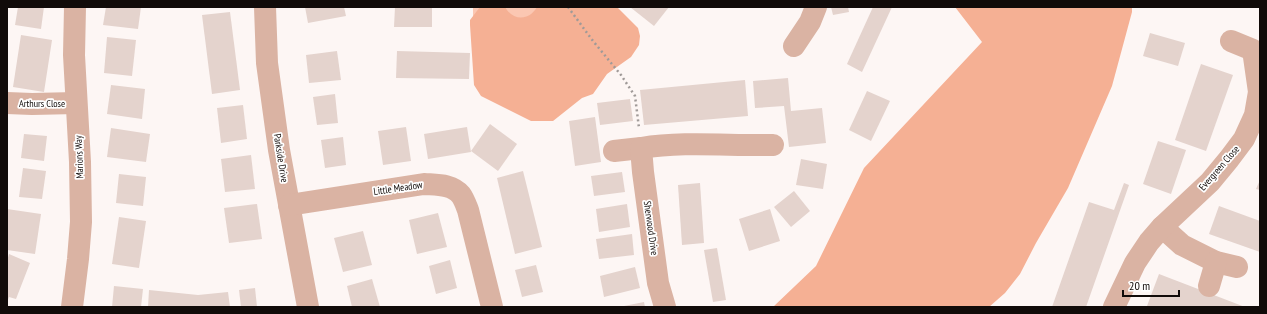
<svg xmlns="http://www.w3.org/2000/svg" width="1267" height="314" viewBox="0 0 1267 314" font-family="'PT Sans Narrow',sans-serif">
  <rect width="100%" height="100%" fill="#fdf6f4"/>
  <polygon fill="#fbc7b2" points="473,7 559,7 473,33"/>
  <g fill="#f5b094">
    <path d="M480 7H505C513 21 529 21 537 7H617L638 28 640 36 639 45 631 57 607 74 593 94 582 98 553 121H531L481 96 474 85 470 25V20Z"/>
    <polygon points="955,7 1132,7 1132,12 1112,86 1068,188 1036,243 1020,274 1005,293 989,307 773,307 816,266 864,168 982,42"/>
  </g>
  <g fill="#e4d3cd">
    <polygon points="18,7 44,7 41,29 15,25"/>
    <polygon points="106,7 141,7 138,29 103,25"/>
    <polygon points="305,7 344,7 346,16 308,23"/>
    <polygon points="395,7 432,7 432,27 394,27"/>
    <polygon points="630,7 669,7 654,26"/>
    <polygon points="831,7 848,7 849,12 833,15"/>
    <polygon points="873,7 892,7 862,72 847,64"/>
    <polygon points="230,12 240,90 212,94 202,15"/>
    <polygon points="1150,33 1185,43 1178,66 1143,56"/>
    <polygon points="21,35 52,40 44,92 13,87"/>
    <polygon points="107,37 136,40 132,76 104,73"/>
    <polygon points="337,51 341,80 309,83 306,55"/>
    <polygon points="397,51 470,53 469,79 396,78"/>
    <polygon points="1201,64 1233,75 1206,151 1175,140"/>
    <polygon points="788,78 791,111 822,108 826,143 789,147 784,106 755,108 753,81"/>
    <polygon points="745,80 748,116 644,125 640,90"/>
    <polygon points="111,85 145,89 142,119 107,114"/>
    <polygon points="867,91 890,101 871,141 849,130"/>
    <polygon points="335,94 338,123 317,125 313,97"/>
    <polygon points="630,99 633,121 600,125 597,103"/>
    <polygon points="243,105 247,139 221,143 217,108"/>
    <polygon points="595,117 601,162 575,166 569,121"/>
    <polygon points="490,124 517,144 498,171 471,151"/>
    <polygon points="406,127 411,161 383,165 378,131"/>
    <polygon points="467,127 471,152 428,159 424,134"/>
    <polygon points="111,128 150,134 146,162 107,157"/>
    <polygon points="24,134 47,136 44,161 21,158"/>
    <polygon points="343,137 346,165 325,168 321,140"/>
    <polygon points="1158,141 1186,150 1171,194 1143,184"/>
    <polygon points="251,155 255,189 225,192 221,159"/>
    <polygon points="801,159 827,164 823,189 796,185"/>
    <polygon points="23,168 46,171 42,199 19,197"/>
    <polygon points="523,171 542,247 515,254 497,178"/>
    <polygon points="622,172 625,192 594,196 591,176"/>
    <polygon points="119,174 146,177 143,206 116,203"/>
    <polygon points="1260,180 1260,190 1256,189"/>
    <polygon points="700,183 704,243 682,245 678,185"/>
    <polygon points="1124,183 1129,185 1086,307 1052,307 1089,202 1114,210"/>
    <polygon points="794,191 810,211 791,227 774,207"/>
    <polygon points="257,204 262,239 229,243 224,208"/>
    <polygon points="627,204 630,227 599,232 596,209"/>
    <polygon points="1219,206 1260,221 1260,252 1209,234"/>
    <polygon points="7,209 41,214 35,254 7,250"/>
    <polygon points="770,209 780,241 749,251 739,219"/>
    <polygon points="438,213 447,247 417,254 409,220"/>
    <polygon points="119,217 146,221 139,268 112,264"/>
    <polygon points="363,231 372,265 343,272 334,238"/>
    <polygon points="632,234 634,255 599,259 596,239"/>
    <polygon points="717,248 726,300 713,302 704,250"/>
    <polygon points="9,254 30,263 16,299 9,297 7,302 7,261"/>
    <polygon points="450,260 457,288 436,294 429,266"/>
    <polygon points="536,265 543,292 522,297 515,270"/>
    <polygon points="635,267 640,288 604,297 600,276"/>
    <polygon points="1159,274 1245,307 1149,307 1147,306"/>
    <polygon points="372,279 380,307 352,307 347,286"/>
    <polygon points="114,286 143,289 141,307 112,307"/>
    <polygon points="255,288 257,307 241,307 239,290"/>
    <polygon points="149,290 198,295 228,292 230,307 148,307"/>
    <polygon points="644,302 645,307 624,307 624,306"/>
  </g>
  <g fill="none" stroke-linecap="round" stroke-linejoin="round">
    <polyline stroke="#a09a98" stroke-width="2.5" stroke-dasharray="2 3" stroke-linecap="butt" points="568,7 593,41 621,75 635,96 639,128"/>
    <g stroke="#dab3a3" stroke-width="22">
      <polyline points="265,7 267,63 279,150 308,307"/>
      <polyline points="794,46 810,22 816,7"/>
      <polyline points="7,103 32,104 76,103"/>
      <polyline points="614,151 641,148"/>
      <path d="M289 205 424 184C437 185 452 184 461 195 464 199 466 205 468 210L492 307"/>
      <polyline points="1162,227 1182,245 1216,262 1237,267"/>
      <polyline points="1209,286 1216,262"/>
      <polyline points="72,307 78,259 81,222 80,162 74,55 75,7"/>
      <path d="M665 307 658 283 643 172 641 148C685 141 729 146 773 145"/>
      <polyline points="1114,307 1135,263 1149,242 1162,227 1210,182 1229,159 1244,139 1255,115 1259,92 1253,50 1231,41"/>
    </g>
  </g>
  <g text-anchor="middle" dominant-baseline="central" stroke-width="3.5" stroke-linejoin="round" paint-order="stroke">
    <g font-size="10" fill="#110b09" stroke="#fff">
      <text x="42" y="103">Arthurs Close</text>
      <text transform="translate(79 157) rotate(-92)">Marions Way</text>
      <text transform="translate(281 158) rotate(81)">Parkside Drive</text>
      <text transform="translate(1219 168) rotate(-49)">Evergreen Close</text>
      <text transform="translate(398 188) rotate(-8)">Little Meadow</text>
      <text transform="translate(651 228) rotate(82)">Sherwood Drive</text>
    </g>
  </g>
  <rect width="1267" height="314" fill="none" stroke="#110b09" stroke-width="16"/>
  <path d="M1123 290v6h56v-6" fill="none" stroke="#110b09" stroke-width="2"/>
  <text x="1129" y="290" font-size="12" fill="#110b09" stroke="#ffffff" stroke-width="3" paint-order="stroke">20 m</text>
</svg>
